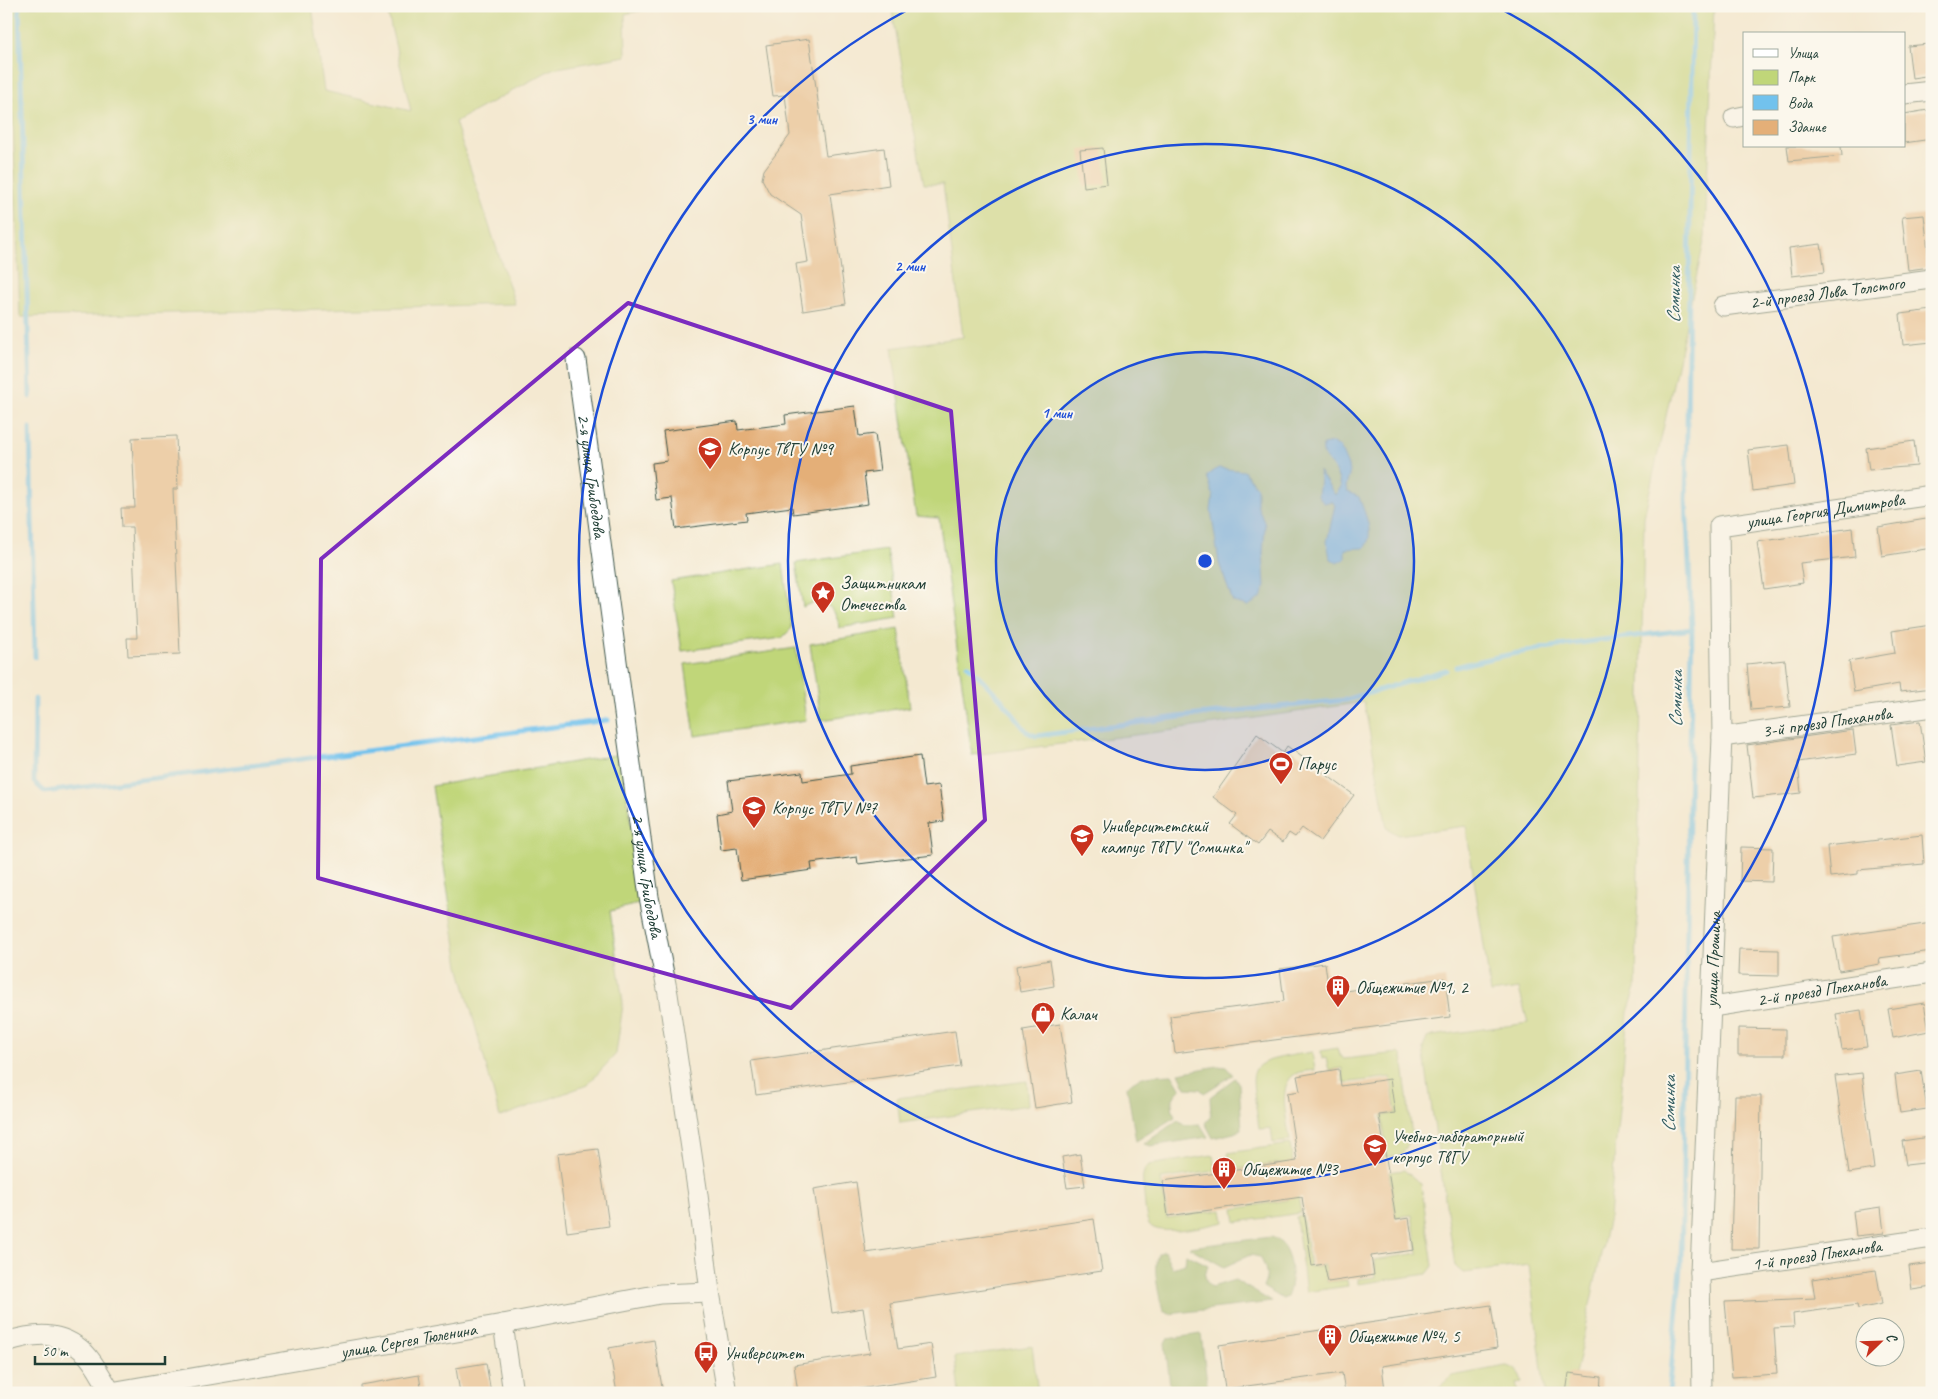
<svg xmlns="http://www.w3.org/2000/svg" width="1938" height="1399" viewBox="0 0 1938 1399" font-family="Caveat,sans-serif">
  <rect width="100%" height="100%" fill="#fbf7ec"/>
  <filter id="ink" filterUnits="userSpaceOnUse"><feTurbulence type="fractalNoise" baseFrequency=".02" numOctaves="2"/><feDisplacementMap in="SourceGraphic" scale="10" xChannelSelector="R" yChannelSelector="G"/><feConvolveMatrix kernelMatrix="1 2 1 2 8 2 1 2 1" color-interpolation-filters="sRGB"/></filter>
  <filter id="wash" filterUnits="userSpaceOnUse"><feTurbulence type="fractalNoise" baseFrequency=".0096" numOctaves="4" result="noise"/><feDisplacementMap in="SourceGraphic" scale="20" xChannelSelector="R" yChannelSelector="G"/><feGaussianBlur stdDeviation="1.12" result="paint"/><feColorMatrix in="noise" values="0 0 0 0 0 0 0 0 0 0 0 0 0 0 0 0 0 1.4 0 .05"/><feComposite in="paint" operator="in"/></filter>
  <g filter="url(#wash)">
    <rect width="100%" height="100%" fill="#f4e9d1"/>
    <g fill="#c0d679" stroke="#708a56">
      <polygon points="9,6 312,6 324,91 411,111 386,6 663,6 625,14 626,56 552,69 455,122 515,304 20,317"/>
      <polygon points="891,6 1714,6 1705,237 1644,517 1636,988 1628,1012 1609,1217 1571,1393 1545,1393 1529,1265 1463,1273 1455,1266 1423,1048 1427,1038 1432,1036 1528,1023 1519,989 1491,993 1466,826 1398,835 1387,828 1364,702 1167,731 972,755 939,518 916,516 892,348 963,337 943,184 924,184"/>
      <path d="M887 550 898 618 839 628C838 607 821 596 803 607L796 563Z"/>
      <polygon points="783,564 792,628 782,638 682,651 671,581"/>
      <polygon points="899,629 910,707 821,720 810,644"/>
      <polygon points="796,648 806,720 695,736 685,664"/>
      <polygon points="621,754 642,903 610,911 623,1004 616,1054 587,1085 500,1117 459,966 432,786"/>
      <polygon points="1337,1048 1339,1055 1344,1059 1399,1053 1402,1056 1412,1136 1402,1155 1387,1157 1382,1116 1396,1113 1391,1077 1344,1083 1342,1068 1329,1070 1326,1058 1322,1059 1321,1051"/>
      <path d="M1312 1052 1315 1070C1309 1071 1300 1071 1295 1074 1276 1086 1288 1122 1290 1141L1273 1143 1271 1128 1259 1129C1251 1062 1240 1064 1312 1052Z"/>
      <polygon points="1027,1081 1029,1105 900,1123 897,1098"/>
      <polygon points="1290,1144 1301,1213 1236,1222 1234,1209 1287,1200 1281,1163 1231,1170 1228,1153"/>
      <path d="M1213 1155 1215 1171 1161 1179 1167 1218 1222 1210 1224 1222C1209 1225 1157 1238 1149 1224 1145 1216 1145 1203 1144 1194 1143 1183 1140 1172 1149 1165Z"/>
      <polygon points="1404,1170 1421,1184 1433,1266 1427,1274 1358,1284 1358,1279 1376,1277 1374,1260 1418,1253 1412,1215 1396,1217 1389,1172"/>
      <polygon points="1302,1216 1310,1267 1324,1265 1327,1282 1347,1280 1348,1286 1306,1292 1296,1217"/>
      <polygon points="1032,1346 1038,1393 959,1393 955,1357"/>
      <path d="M1506 1366C1515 1367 1520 1373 1522 1382L1516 1383 1518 1393H1432L1452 1376Z"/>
    </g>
    <g fill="#98b769" stroke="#5c7a4e">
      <polygon points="1218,1066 1226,1067 1233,1075 1204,1093 1200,1089 1186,1088 1179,1073"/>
      <path d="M1172 1074 1181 1089C1170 1098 1171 1105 1175 1117L1136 1141 1127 1087C1138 1074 1155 1075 1172 1074Z"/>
      <polygon points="1235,1078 1239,1084 1242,1129 1234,1133 1213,1138 1205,1123 1211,1116 1210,1097"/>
      <polygon points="1178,1120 1185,1125 1200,1124 1208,1137 1151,1146 1144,1144"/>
      <path d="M1271 1237C1292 1242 1295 1280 1287 1297L1283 1299 1263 1287C1269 1276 1266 1268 1260 1257L1250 1255 1224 1267 1189 1247Z"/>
      <path d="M1164 1251 1172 1268 1185 1264 1186 1254 1208 1265 1205 1276 1207 1283 1212 1287 1235 1280 1272 1302 1169 1314 1163 1311C1159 1295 1152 1269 1158 1254Z"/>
      <polygon points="1201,1334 1208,1391 1171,1393 1165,1343 1167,1339"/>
    </g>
    <g fill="#72c2ed" stroke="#488090">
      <path d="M1333 443 1340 447 1350 471 1346 487 1348 492 1359 497C1364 513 1376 534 1364 548L1345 549V559L1337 563 1330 558 1327 542 1335 505 1332 501 1324 503 1318 496 1320 479 1319 471 1335 495 1341 487C1339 482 1338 477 1336 472 1330 460 1321 459 1323 445Z"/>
      <polygon points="1218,468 1244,471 1257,488 1257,505 1265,525 1263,553 1265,586 1261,598 1248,606 1233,602 1219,563 1211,510 1213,495 1207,476"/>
    </g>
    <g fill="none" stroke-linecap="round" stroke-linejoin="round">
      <g stroke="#72c2ed" stroke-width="5">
        <polyline points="19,6 30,397"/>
        <polyline points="30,428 35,657"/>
        <polyline points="968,665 1001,699 1027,732 1036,736 1179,717 1346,700 1446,670"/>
        <path d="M1456 667C1532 646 1613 639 1692 629"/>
        <polyline points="35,699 34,782 45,792 608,720"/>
        <polyline points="1669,1393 1681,1268 1684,1110 1692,629 1686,500 1693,6"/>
      </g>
    </g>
    <g id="blocks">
      <g fill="#e4af78">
        <polygon points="809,39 826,156 884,148 889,185 830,194 846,304 803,311 796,264 808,262 801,215 770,194 762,179 764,170 790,135 785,95 773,96 766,45"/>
        <polygon points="1929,44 1932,75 1912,78 1908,46"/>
        <polygon points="1928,110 1932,139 1904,143 1904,114"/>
        <polygon points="1787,146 1841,146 1842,156 1789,161"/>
        <polygon points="1103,148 1107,184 1084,187 1080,150"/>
        <polygon points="1924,215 1930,267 1908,270 1902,217"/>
        <polygon points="1821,244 1825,272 1792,276 1789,248"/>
        <polygon points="1932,310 1932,342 1903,345 1900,314"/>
        <polygon points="855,406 859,436 875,434 880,471 864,473 868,504 793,514 792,507 746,513 747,520 676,529 672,498 656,500 652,463 667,461 663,431 737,421 738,430 786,424 785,415"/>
        <polygon points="176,436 178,489 173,489 180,654 128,656 127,638 137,638 132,527 122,527 121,508 135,508 132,438"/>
        <polygon points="1914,441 1917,466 1869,470 1866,448"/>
        <polygon points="1789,445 1794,485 1753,491 1748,450"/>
        <polygon points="1932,518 1932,548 1882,556 1878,527"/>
        <polygon points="1852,528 1855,557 1800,563 1803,583 1764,589 1757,542"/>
        <polygon points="1932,625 1932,688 1900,692 1899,684 1854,692 1849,661 1895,653 1892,631"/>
        <polygon points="1785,660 1790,707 1751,710 1747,664"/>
        <polygon points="1920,721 1926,762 1897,766 1891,725"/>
        <polygon points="1853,730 1856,754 1798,762 1801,793 1753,798 1747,745"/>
        <polygon points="1257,734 1283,753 1287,746 1354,795 1320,841 1302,828 1295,837 1289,833 1283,842 1268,832 1258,845 1230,824 1237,815 1213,797"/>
        <polygon points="920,756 924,787 939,785 944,821 929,823 933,855 858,864 857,857 811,863 812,870 741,880 737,848 721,850 717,814 732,811 728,781 802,772 803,781 851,774 850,766"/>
        <polygon points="1922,835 1924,864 1858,870 1858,874 1830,877 1827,846"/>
        <polygon points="1741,847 1773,848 1772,882 1740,881"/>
        <polygon points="1932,923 1932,951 1879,958 1880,964 1839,971 1833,937"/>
        <polygon points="1739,949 1779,950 1779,976 1738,975"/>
        <polygon points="1050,960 1054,986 1020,992 1016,966"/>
        <polygon points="1325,963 1329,993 1445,978 1450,1017 1175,1053 1170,1016 1284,1001 1280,969"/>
        <polygon points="1924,1003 1929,1031 1893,1038 1888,1009"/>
        <polygon points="1861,1010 1867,1047 1842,1050 1836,1014"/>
        <polygon points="1060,1024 1072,1102 1035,1108 1023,1030"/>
        <polygon points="1738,1028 1785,1029 1785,1055 1738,1055"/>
        <polygon points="955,1031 960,1066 756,1095 751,1061"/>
        <polygon points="1339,1069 1341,1086 1390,1079 1395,1113 1379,1115 1396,1220 1409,1218 1414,1250 1371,1256 1374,1275 1328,1282 1324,1264 1312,1266 1302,1197 1168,1216 1163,1181 1297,1161 1287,1093 1300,1091 1297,1076"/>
        <polygon points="1921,1071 1927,1109 1900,1113 1895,1075"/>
        <polygon points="1862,1073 1874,1169 1849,1173 1835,1076"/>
        <polygon points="1735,1096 1761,1096 1759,1249 1731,1249"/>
        <polygon points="1929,1137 1932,1162 1906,1165 1902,1141"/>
        <polygon points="598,1149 609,1226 567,1232 557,1154"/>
        <polygon points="1080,1154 1085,1186 1067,1188 1062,1157"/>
        <polygon points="856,1182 866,1253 1094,1219 1102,1271 890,1303 898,1349 931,1344 936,1377 834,1393 798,1393 794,1365 870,1353 863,1308 832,1313 814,1189"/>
        <polygon points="1881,1207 1884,1233 1856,1236 1853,1211"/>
        <polygon points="1932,1263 1932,1287 1912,1290 1909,1266"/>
        <polygon points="1876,1270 1882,1304 1858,1309 1857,1305 1793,1314 1794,1327 1774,1328 1777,1374 1732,1377 1725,1302 1815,1298 1812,1279"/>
        <polygon points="1491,1305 1497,1348 1382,1366 1385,1390 1345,1393 1342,1373 1225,1389 1219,1345"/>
        <polygon points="654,1340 663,1393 617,1393 609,1348"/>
        <polygon points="486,1363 491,1393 460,1393 456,1368"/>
        <polygon points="1569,1373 1601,1377 1600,1393 1566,1393"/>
        <polygon points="419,1375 422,1393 361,1393 361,1385"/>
      </g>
    </g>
  </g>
  <g filter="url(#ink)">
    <use href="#blocks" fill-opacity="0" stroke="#3f574c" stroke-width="1"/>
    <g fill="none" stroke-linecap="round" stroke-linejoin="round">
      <defs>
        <g id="street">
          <polyline points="1904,94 1932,91"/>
          <polyline points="1734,118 1744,116"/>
          <path id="s1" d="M1723 306 1932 279"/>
          <path id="s2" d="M576 359 649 897 668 994 698 1195 710 1292 727 1393"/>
          <path id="s3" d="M1722 737 1932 707"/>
          <path id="s4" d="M1712 1007 1932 973"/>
          <path id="s5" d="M1700 1272 1932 1238"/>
          <polyline points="503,1324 513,1393"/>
          <path d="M6 1342C35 1333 61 1330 85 1353 95 1363 103 1380 111 1392"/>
          <path id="s6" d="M105 1393 503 1324 660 1294 710 1292"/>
          <path id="s7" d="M1702 1393 1700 1272 1722 737 1719 526 1932 495"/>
        </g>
      </defs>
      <use href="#street" stroke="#3f574c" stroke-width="21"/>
      <use href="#street" stroke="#fff" stroke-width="19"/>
    </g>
  </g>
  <path d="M0 0H1938V1399H0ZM628 303 951 411 985 820 791 1008 318 878 321 559Z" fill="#f4e9d1" fill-opacity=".55" fill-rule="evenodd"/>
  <path fill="none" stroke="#7b2cbf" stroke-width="4" stroke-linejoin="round" d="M628 303 951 411 985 820 791 1008 318 878 321 559Z"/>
  <circle cx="1205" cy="561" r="209" fill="#1d4ed8" fill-opacity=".12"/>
  <g fill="none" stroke="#1d4ed8" stroke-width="2.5">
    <circle cx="1205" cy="561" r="209"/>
    <circle cx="1205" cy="561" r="417"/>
    <path d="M1499 8A626 626 0 1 1 911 8"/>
  </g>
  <defs>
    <symbol id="university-pin" viewBox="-11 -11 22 30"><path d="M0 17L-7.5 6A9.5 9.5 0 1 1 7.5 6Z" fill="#c8321e" stroke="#fbf7ec"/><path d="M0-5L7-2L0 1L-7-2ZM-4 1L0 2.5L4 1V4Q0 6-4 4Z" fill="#fff"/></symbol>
    <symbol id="sight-pin" viewBox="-11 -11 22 30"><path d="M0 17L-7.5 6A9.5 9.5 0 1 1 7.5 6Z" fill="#c8321e" stroke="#fbf7ec"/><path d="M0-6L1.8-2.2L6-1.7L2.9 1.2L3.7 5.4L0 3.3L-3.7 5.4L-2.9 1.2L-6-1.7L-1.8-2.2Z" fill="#fff"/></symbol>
    <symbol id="stadium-pin" viewBox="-11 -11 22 30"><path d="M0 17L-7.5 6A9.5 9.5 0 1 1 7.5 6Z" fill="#c8321e" stroke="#fbf7ec"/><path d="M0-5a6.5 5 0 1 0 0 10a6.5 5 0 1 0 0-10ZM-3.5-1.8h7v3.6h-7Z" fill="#fff"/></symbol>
    <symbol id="building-pin" viewBox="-11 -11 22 30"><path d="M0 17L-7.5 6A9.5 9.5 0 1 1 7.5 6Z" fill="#c8321e" stroke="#fbf7ec"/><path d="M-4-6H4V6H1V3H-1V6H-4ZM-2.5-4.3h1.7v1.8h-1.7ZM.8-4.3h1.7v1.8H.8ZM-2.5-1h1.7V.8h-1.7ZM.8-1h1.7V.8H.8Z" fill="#fff"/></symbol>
    <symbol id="shop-pin" viewBox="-11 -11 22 30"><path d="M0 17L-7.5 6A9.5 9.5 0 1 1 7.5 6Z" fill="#c8321e" stroke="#fbf7ec"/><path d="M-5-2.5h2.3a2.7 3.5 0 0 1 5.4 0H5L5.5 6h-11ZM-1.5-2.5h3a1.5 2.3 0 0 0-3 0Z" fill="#fff"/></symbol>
    <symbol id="bus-pin" viewBox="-11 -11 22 30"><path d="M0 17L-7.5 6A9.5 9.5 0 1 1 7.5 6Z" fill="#c8321e" stroke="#fbf7ec"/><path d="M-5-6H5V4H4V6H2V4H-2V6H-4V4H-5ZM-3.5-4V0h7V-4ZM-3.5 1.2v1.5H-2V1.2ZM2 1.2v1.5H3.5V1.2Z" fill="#fff"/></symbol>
  </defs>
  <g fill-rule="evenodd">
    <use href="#university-pin" x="696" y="435" width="28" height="38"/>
    <use href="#sight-pin" x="809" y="579" width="28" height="38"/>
    <use href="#stadium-pin" x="1267" y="750" width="28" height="38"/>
    <use href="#university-pin" x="740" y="794" width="28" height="38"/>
    <use href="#university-pin" x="1068" y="822" width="28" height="38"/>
    <use href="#building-pin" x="1324" y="973" width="28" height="38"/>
    <use href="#shop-pin" x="1029" y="1000" width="28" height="38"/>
    <use href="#university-pin" x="1361" y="1132" width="28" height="38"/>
    <use href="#building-pin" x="1210" y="1155" width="28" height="38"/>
    <use href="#building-pin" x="1316" y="1322" width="28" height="38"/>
    <use href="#bus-pin" x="692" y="1339" width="28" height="38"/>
  </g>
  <g text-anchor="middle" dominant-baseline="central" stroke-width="4" stroke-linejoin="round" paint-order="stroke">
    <g font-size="18" fill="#1f3d34" stroke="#fbf7ec">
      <text stroke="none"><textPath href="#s1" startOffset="105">2-й проезд Льва Толстого</textPath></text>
      <text stroke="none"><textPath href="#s2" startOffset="118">2-я улица Грибоедова</textPath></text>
      <text stroke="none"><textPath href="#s7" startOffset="975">улица Георгия Димитрова</textPath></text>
      <text stroke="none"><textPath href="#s3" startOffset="106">3-й проезд Плеханова</textPath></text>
      <text stroke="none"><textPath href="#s2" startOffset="522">2-я улица Грибоедова</textPath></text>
      <text stroke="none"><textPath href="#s7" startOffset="434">улица Прошина</textPath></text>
      <text stroke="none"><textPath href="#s4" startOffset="111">2-й проезд Плеханова</textPath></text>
      <text stroke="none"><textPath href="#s5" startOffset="118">1-й проезд Плеханова</textPath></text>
      <text stroke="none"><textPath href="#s6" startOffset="308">улица Сергея Тюленина</textPath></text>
    </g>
    <g font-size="18" fill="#1f3d34" stroke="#fbf7ec" text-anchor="start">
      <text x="728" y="449">Корпус ТвГУ №9</text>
      <text x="840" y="583">Защитникам<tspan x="840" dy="21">Отечества</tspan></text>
      <text x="1298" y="764">Парус</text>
      <text x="772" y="808">Корпус ТвГУ №7</text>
      <text x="1100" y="826">Университетский<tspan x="1100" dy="21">кампус ТвГУ "Соминка"</tspan></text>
      <text x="1356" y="987">Общежитие №1, 2</text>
      <text x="1060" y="1014">Калач</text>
      <text x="1392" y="1136">Учебно-лабораторный<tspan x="1392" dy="21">корпус ТвГУ</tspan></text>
      <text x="1242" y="1169">Общежитие №3</text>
      <text x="1348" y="1336">Общежитие №4, 5</text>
      <text x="724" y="1353">Университет</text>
    </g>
    <g font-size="19" font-style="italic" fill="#345e62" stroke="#fbf7ec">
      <text transform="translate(1674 295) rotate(-89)">Соминка</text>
      <text transform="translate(1676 699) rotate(-89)">Соминка</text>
      <text transform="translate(1669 1104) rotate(-89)">Соминка</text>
    </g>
  </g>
  <circle cx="1205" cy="561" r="8" fill="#1d4ed8" stroke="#fbf7ec" stroke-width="2.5"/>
  <g font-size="15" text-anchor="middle" font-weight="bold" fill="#1d4ed8" stroke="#fbf7ec" stroke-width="4" stroke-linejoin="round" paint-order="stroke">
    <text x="762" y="124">3 мин</text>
    <text x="910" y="271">2 мин</text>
    <text x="1057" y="418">1 мин</text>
  </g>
  <rect width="1938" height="1399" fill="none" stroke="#fbf7ec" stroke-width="25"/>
  <rect x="1743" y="32" width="162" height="115" fill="#fbf7ec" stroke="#a3ada2"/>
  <rect x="1753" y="49" width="25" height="8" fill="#ffffff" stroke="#a3ada2"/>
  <text x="1788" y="58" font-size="15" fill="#1f3d34">Улица</text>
  <rect x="1753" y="70" width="25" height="15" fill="#c0d679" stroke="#a3ada2"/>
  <text x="1788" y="82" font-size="15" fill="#1f3d34">Парк</text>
  <rect x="1753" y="95" width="25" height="15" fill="#72c2ed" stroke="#a3ada2"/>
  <text x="1788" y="108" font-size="15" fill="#1f3d34">Вода</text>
  <rect x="1753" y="120" width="25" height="15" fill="#e4af78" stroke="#a3ada2"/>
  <text x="1788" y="132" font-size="15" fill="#1f3d34">Здание</text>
  <g transform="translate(1880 1342) rotate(67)"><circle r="24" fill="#fbf7ec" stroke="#a3ada2"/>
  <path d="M0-4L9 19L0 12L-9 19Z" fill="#c8321e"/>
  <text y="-8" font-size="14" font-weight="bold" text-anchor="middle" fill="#1f3d34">С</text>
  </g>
  <path d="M35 1356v8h130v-8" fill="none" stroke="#1f3d34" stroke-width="2.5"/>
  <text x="42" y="1356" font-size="15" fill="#1f3d34" stroke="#fbf7ec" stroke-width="4" paint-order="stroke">50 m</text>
</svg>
